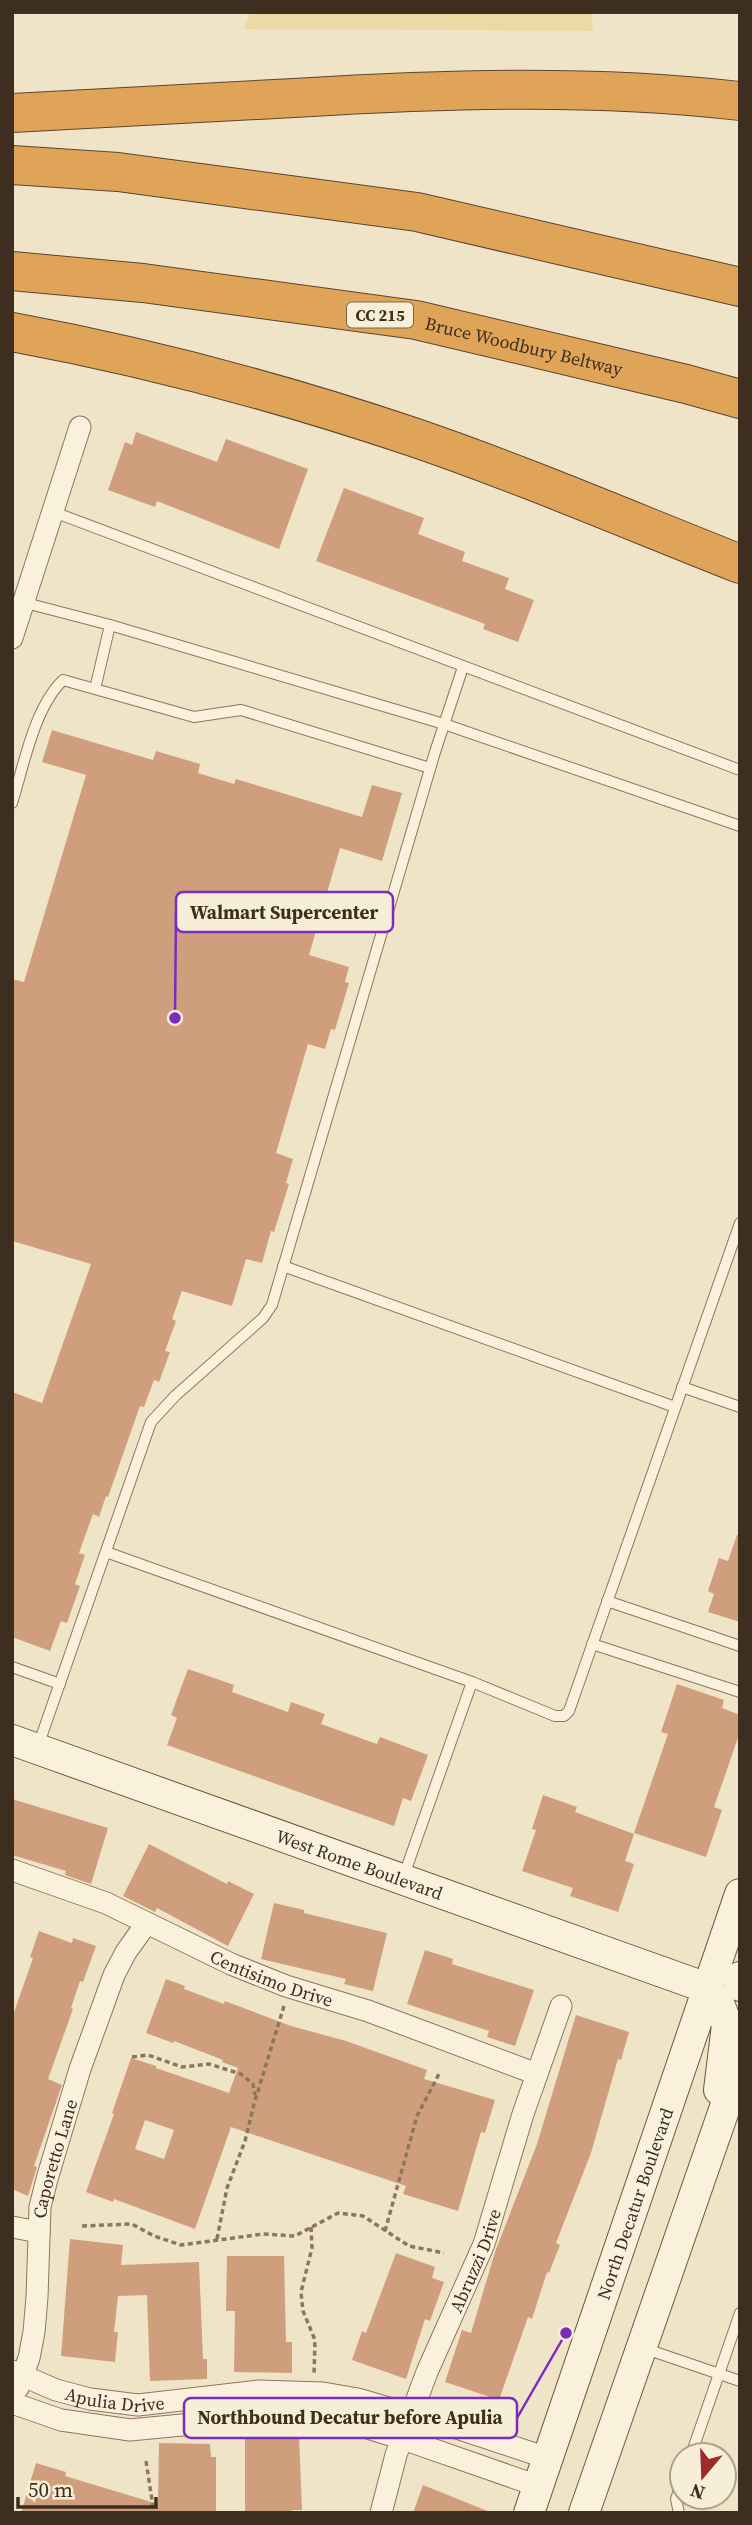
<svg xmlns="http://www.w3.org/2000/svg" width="752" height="2525" viewBox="0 0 752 2525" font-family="'Source Serif 4',serif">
  <rect width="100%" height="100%" fill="#f0e4c8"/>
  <polygon fill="#ecd9a5" points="250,12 592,12 593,31 244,29"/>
  <g fill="#cf9f7d" fill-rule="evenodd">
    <polygon points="136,432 217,462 226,439 308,469 279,549 157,501 155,507 108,490 125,442 132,445"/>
    <polygon points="344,488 424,518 418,534 465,552 462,561 509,578 505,589 534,600 518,642 483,629 485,624 316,561"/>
    <polygon points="52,730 153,760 156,751 200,764 198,773 234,784 236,779 362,817 372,785 402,793 382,861 340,848 309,955 349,967 345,982 349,983 335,1030 331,1029 325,1049 308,1044 276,1153 293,1159 286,1183 289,1184 274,1232 271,1231 262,1263 246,1259 232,1306 182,1291 172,1319 176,1321 165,1351 170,1352 159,1382 154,1380 144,1407 140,1406 108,1497 106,1496 99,1517 93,1514 79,1553 85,1555 75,1584 80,1586 67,1623 61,1621 50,1651 12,1637 12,1392 42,1403 91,1264 12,1241 12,979 24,982 86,775 42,762"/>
    <polygon points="737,1535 740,1535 740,1622 708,1612 714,1594 708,1591 719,1558 728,1561"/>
    <polygon points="188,1669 234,1685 232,1692 288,1712 291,1702 325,1714 321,1724 377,1744 380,1737 428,1755 411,1801 403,1798 394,1826 167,1745 177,1718 171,1715"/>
    <polygon points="677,1684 724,1700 722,1708 740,1715 740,1732 714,1807 722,1810 706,1857 634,1833 668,1734 661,1732"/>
    <polygon points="543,1795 577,1807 575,1812 634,1834 625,1861 634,1864 618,1912 570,1896 573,1888 522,1871 536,1830 532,1829"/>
    <polygon points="12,1799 108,1828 91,1884 65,1875 66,1871 12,1855"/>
    <polygon points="149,1844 227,1884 228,1881 254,1894 228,1946 157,1908 155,1912 123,1896"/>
    <polygon points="274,1903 304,1910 304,1913 387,1933 373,1991 344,1984 346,1979 261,1959"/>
    <polygon points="39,1931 72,1943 73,1938 96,1946 83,1982 80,1981 71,2008 73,2009 48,2079 62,2085 34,2166 37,2167 28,2196 12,2189 12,2018 33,1958 30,1957"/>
    <polygon points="425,1950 453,1959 452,1964 534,1990 515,2046 487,2037 489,2031 407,2004"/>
    <path d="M166 1979 185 1986 184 1989 224 2004 225 2001 291 2026 346 2041 427 2070 424 2079 495 2100 485 2133 481 2132 458 2211 403 2194 406 2186 231 2127 195 2229 114 2199 113 2202 86 2192 114 2114 112 2113 131 2058 156 2066V2068L229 2093 238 2068 222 2062 223 2060 174 2041 173 2043 146 2033ZM145 2120 174 2130 164 2159 135 2149Z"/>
    <polygon points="576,2015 629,2032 621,2060 618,2059 591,2153 556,2243 560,2245 549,2273 547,2272 532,2319 528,2317 499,2400 445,2382 462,2330 471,2333 495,2252 537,2144"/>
    <polygon points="70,2239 123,2245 121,2265 199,2262 203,2359 207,2359 207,2379 150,2381 147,2295 118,2296 114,2332 118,2332 115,2362 61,2356"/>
    <polygon points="396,2253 435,2267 432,2278 444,2282 430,2321 425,2319 406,2379 352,2360 362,2331 366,2333"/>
    <polygon points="227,2256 284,2256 286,2342 292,2342 292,2373 234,2372 235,2311 226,2311"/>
    <polygon points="245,2436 299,2436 302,2510 292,2510 292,2513 245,2513"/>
    <polygon points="159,2443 210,2444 211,2457 216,2457 216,2513 21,2513 36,2463 66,2472 65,2476 158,2504"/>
    <polygon points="423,2485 490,2512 490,2513 413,2513"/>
  </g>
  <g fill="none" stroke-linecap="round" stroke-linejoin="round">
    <defs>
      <g id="lane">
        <polyline points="51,511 740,770"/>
        <polyline points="22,602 110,625 444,724 740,826"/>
        <polyline points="95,689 110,625"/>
        <path d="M12 803C24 765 34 708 63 680L194 717 241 710 430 768"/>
        <polyline points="283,1266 675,1407"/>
        <polyline points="682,1387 740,1407"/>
        <polyline points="106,1552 472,1682"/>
        <polyline points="607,1601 740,1646"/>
        <polyline points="592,1644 740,1692"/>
        <polyline points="12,1667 60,1684"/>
        <polyline points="38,1746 151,1422 175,1396 263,1318 272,1305 435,752 463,667"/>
        <polyline points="403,1878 472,1682 555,1716 564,1716 569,1711 740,1223"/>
        <polyline points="643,2348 740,2381"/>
        <polyline points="691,2455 740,2313"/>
        <polyline points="679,2513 676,2499 682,2481"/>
      </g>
      <g id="street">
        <polyline points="12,638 80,427"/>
        <path id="s1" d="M12 1870 106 1903 231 1964 286 1986 368 2011 537 2074"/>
        <polyline points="12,2227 39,2232"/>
        <path id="s2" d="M12 2371 56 2390 90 2399 138 2405 258 2391 323 2393 358 2399 454 2427 547 2458"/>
        <path id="s3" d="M18 2388 29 2358 34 2332 37 2297 40 2207 47 2179 80 2069 114 1975 126 1952 146 1924"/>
        <polyline points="12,2403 61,2420 130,2430 265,2417 330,2419 358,2425 403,2439 538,2486"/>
        <path id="s4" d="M381 2513 396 2455 427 2372 484 2244 523 2114 561 2006"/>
      </g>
      <g id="secondary">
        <path id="s5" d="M12 1740 707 1988"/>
        <polyline points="740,1977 740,1986"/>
        <polyline points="707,1988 719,2003 727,2025 719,2090"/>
        <path id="s6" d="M529 2513 740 1894"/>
        <polyline points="584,2513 740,2064"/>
      </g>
      <g id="highway">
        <path d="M12 113C106 108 200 103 294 98 443 89 591 84 740 101"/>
        <polyline points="12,165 118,172 417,212 740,287"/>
        <path id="s7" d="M12 271 143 283 416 320 686 384 740 399"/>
        <path d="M12 332C148 357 282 393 413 437 524 475 631 521 740 564"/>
      </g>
    </defs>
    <use href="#lane" stroke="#8d765c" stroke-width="12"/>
    <use href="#street" stroke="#8d765c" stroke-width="23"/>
    <use href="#secondary" stroke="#6f573f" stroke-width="32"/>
    <use href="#highway" stroke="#5b4430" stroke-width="40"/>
    <g stroke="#8d765c" stroke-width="3.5" stroke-dasharray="5 3.5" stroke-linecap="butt">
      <polyline points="132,2057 148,2055 182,2067 209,2064 241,2074 253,2084 255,2095"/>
      <polyline points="82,2226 132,2224 154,2236 181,2245 263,2234 295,2236 338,2213 363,2216 409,2246 444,2253"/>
      <polyline points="311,2227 312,2248 301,2292 303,2311 315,2340 314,2375"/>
      <polyline points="385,2231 417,2116 440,2072"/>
      <polyline points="217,2239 227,2188 245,2141 254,2104 284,2006"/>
      <polyline points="146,2461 154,2513"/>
    </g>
    <use href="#lane" stroke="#faf1dc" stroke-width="10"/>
    <use href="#street" stroke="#faf1dc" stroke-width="21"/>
    <use href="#secondary" stroke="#faf1dc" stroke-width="30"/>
    <use href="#highway" stroke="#e0a458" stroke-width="38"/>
  </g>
  <g text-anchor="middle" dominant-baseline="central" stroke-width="5" stroke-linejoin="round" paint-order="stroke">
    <rect fill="#f7eed8" stroke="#756857" stroke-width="2" x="347" y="302.5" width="66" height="25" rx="5"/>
    <g font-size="16" font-weight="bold" fill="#3d2e20">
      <text x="380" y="315">CC 215</text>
    </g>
    <g font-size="18" fill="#3d2e20" stroke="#f7eed8">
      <text stroke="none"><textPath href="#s7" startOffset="518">Bruce Woodbury Beltway</textPath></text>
      <text stroke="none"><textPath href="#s5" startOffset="369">West Rome Boulevard</textPath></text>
      <text stroke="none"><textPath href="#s1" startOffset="282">Centisimo Drive</textPath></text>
      <text stroke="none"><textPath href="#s3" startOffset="234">Caporetto Lane</textPath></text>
      <text stroke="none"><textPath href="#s6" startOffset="327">North Decatur Boulevard</textPath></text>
      <text stroke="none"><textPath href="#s4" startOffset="270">Abruzzi Drive</textPath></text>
      <text stroke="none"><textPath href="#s2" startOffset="108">Apulia Drive</textPath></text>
    </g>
  </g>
  <path fill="none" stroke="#7b2cbf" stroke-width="2.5" d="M175 1018L176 912M566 2333L517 2418"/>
  <g fill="#7b2cbf" stroke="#f7eed8" stroke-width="2.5">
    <circle cx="175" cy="1018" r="7"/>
    <circle cx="566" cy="2333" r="7"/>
  </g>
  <g fill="#f7eed8" stroke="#7b2cbf" stroke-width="2.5">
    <rect x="176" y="892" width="217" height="40" rx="7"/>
    <rect x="184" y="2398" width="333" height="40" rx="7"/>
  </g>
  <g font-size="19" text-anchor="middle" font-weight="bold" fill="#3d2e20">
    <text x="284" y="919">Walmart Supercenter</text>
    <text x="350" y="2424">Northbound Decatur before Apulia</text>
  </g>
  <rect width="752" height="2525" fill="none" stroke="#3d2e20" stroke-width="28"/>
  <g transform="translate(703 2476) rotate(199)"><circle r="33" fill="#f7eed8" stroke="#ada18e" stroke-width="2"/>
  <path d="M0-5L12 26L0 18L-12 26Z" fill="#9e2a2b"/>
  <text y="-10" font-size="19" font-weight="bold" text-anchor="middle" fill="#3d2e20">N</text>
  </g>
  <path d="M18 2497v10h138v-10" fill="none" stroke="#3d2e20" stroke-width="3.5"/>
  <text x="28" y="2497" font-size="21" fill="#3d2e20" stroke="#f7eed8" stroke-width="5" paint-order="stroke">50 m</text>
</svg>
